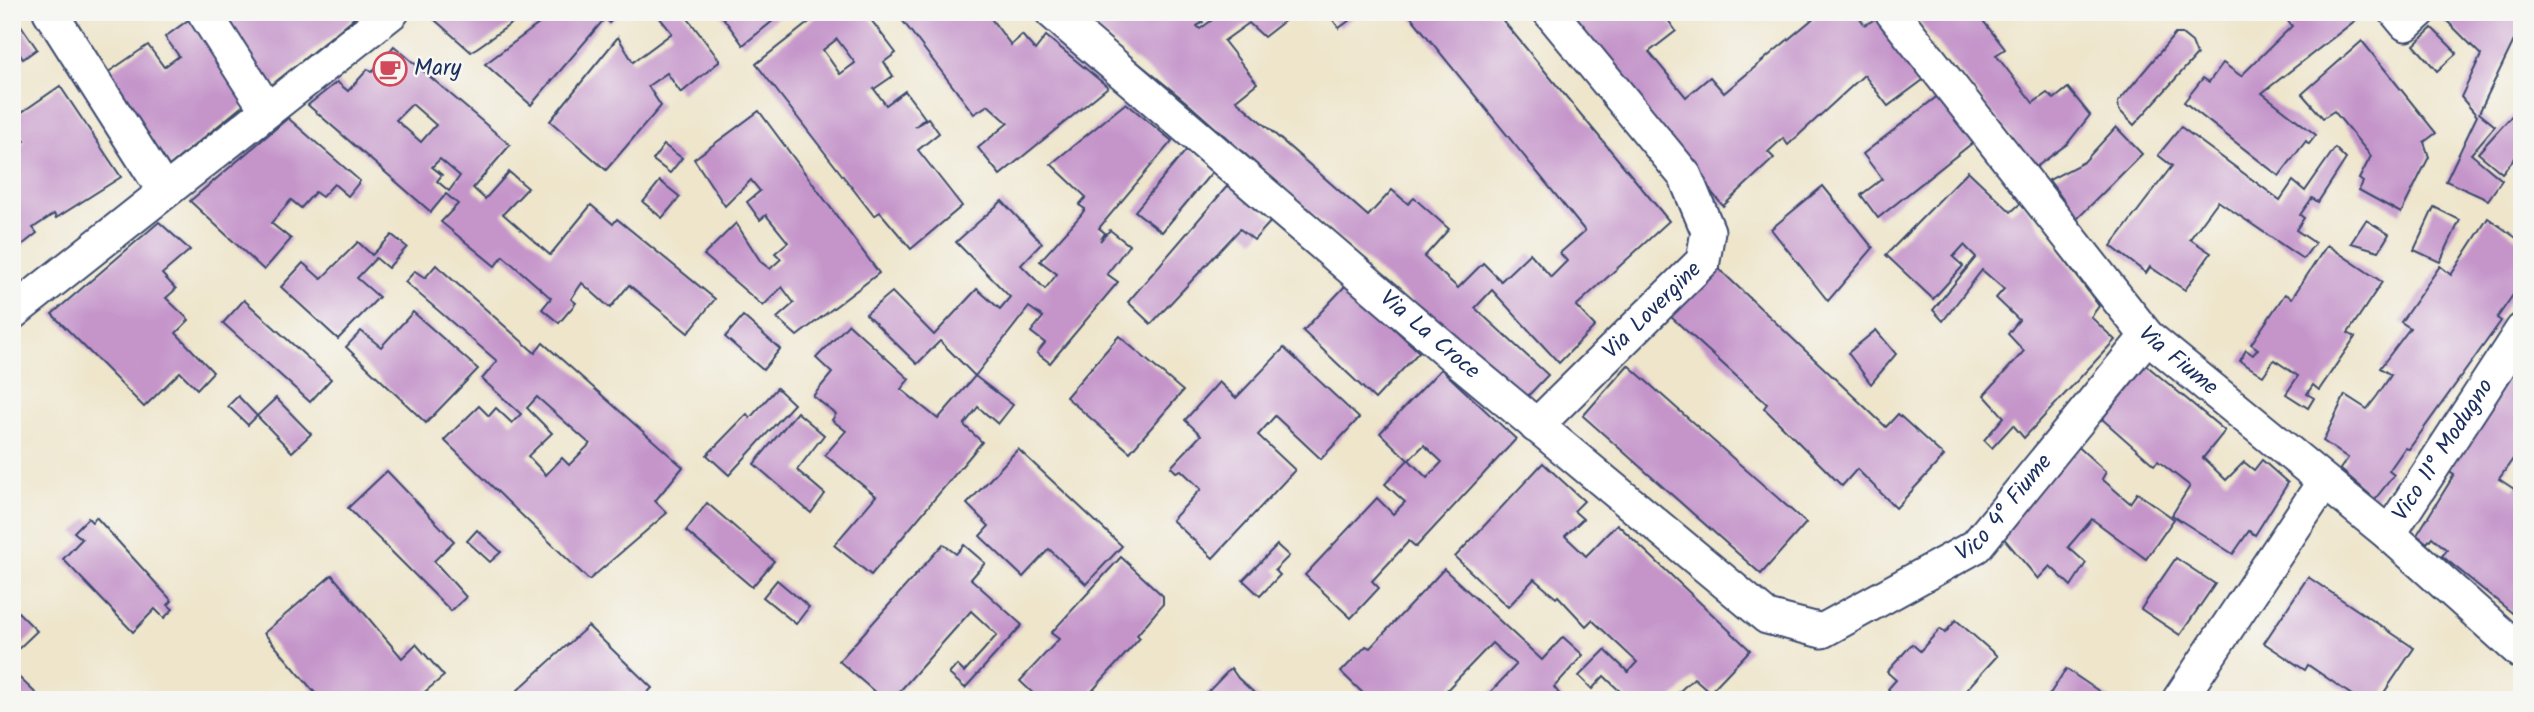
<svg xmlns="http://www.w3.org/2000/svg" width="2534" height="712" viewBox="0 0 2534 712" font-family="Kalam,sans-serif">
  <rect width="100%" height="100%" fill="#f6f6f2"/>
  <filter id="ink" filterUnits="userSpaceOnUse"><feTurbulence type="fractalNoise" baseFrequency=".0143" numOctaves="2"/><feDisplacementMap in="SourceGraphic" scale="14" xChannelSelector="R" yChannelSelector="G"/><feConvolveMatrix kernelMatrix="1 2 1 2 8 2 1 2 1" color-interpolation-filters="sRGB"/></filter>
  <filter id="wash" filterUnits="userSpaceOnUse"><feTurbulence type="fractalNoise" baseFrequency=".00686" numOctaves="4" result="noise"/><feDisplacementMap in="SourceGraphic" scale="28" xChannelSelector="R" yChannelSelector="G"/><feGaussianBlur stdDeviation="1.57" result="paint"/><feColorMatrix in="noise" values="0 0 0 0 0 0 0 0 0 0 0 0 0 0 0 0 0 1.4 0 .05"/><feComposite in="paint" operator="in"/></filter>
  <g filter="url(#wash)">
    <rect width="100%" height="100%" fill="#eee5cb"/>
    <g id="blocks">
      <g fill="#c595ca" fill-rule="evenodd">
        <polygon points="12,12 37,49 23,59 12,43"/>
        <polygon points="215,12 350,12 354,18 265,91"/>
        <polygon points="426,12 528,12 471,52"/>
        <polygon points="555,12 621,12 609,23 606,17 531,105 485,64"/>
        <polygon points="655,12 683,12 720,61 681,93 667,73 648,86 661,106 606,170 550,121 618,37 633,62 672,33"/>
        <polygon points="719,12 784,12 743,45"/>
        <path d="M822 12H865L896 53 884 62 893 76 874 89 886 105 905 91 925 118 915 127 928 118 939 133 918 150 962 206 911 249 880 212 874 216 756 64ZM837 39 855 63 840 74 823 50Z"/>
        <polygon points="896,12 986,12 1011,45 1022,35 1035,50 1046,36 1108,87 1000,175 978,148 1008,123 988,105 974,114"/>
        <polygon points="1108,12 1194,12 1203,22 1197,26 1200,29 1223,12 1296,12 1264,37 1249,23 1224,41 1257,83 1236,100 1368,216 1392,190 1408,204 1414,198 1449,229 1424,257 1458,288 1483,263 1501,281 1530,253 1551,277 1567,261 1560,253 1585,231 1407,12 1496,12 1669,221 1576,306 1595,326 1559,363 1492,290 1475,308 1548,375 1524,400 1185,101 1092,25"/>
        <polygon points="1327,12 1361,12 1339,28"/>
        <polygon points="1562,12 1662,12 1676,31 1649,52 1686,97 1710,77 1724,93 1821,12 1855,12 1865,25 1879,17 1927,77 1888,106 1864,75 1788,145 1783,138 1768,152 1774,158 1723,206"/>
        <polygon points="1912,12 1987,12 1981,18 2005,49 1996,55 2033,103 2047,93 2054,99 2068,88 2090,115 2067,144 2036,167"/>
        <polygon points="2280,12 2358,12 2361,16 2262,93 2316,135 2309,144 2306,141 2279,176 2184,102 2203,78 2209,82 2223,63 2241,76 2292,26"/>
        <polygon points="2448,12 2522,12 2522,24 2479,113 2495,126 2471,154 2502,180 2488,200 2446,181 2477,116 2461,97 2481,55 2443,17"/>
        <polygon points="191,18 246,103 169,166 107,73 148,45 164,67 179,56 165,37"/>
        <polygon points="2432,28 2457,53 2437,71 2414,45"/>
        <polygon points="2175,34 2182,34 2192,42 2197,55 2134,125 2119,110 2118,102"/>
        <polygon points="2362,41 2436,133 2424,142 2429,157 2401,213 2359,190 2363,182 2359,179 2371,156 2334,111 2323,118 2302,94"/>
        <path d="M394 46 510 145 473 188 485 199 509 172 528 188 503 214 550 255 591 205 613 224 617 219 715 299 688 333 629 285 610 308 582 283 571 299 576 303 559 323 542 309 551 298 503 256 495 266 441 222 458 204 446 194 431 212 308 105 337 82 348 91 368 69 372 72ZM412 104 436 125 421 142 396 120ZM440 159 460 176 449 191 437 181 442 175 432 167Z"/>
        <polygon points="60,86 121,177 56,218 54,214 33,228 37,233 12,253 12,150 25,141 12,119"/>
        <polygon points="1939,95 1976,140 1878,218 1861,195 1882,179 1863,154"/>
        <polygon points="1126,103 1172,141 1099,228 1105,233 1100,241 1110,230 1129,245 1107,274 1118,282 1050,363 1037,353 1045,343 1031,332 1043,317 1029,307 975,376 940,341 917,364 866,314 892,292 934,335 977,289 1000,309 1010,297 956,242 1002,201 1042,243 1021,265 1045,289 1057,274 1040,261 1081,215 1085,209 1079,205 1086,197 1051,164"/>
        <polygon points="2517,110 2522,115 2522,163 2515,158 2502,173 2478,153"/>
        <polygon points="759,111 879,273 797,336 777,318 794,303 782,287 763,306 704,255 736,223 761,262 770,269 781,259 775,253 788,242 766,215 760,220 747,202 760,191 751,180 725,206 694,159"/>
        <polygon points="288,118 360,181 348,196 334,184 322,197 315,192 301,208 291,200 271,223 291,239 264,270 190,201"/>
        <polygon points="2116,127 2142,154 2077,219 2049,180 2084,162"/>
        <polygon points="2181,127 2280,200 2293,181 2305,191 2335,148 2346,159 2318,202 2312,198 2300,215 2304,218 2296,230 2315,243 2303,259 2218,201 2190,239 2211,253 2185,290 2150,267 2146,273 2111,246 2172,166 2158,155"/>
        <polygon points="664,145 682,158 670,173 653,160"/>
        <polygon points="1188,148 1213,171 1162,232 1135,211"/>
        <polygon points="1968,171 2011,212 2022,202 2099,306 2091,317 2115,340 2024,438 2013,425 1992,448 1984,440 2004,417 1984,395 2024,351 2008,334 2019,320 1996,298 2004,289 1982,270 1943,321 1933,310 1976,257 1964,245 1953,257 1963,266 1933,299 1886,255"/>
        <polygon points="660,181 680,197 662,218 643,202"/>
        <polygon points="1230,183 1273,219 1254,240 1240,229 1151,324 1128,302"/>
        <polygon points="1823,186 1873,248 1828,301 1771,229"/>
        <polygon points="2434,207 2460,220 2440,262 2414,250"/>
        <polygon points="2488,218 2522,242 2522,282 2497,318 2501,321 2409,449 2405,448 2389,471 2394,475 2375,499 2340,469 2348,458 2323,441 2345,395 2367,409 2377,396 2391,375 2380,368 2410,328 2401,322 2440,266 2451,275"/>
        <polygon points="2366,220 2389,234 2379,251 2351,243"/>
        <polygon points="159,222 190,250 162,274 176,289 166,298 189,320 176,333 213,372 197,389 180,372 144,407 52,314"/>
        <polygon points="392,235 407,247 388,268 376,258 357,278 379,297 338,339 281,287 303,263 321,279 358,242 372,255"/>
        <polygon points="2327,245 2382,282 2348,333 2355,337 2319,390 2313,385 2307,394 2314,398 2308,408 2286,394 2298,376 2274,360 2263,376 2240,361 2246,350 2253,355 2258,349 2251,344 2285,294 2292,298"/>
        <path d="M436 265 535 353 543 343 683 467 655 501 667 513 589 580 444 440 479 406 489 416 496 408 512 423 521 414 482 379 497 361 405 282 415 271 425 278ZM537 397 590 444 569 465 562 458 546 475 528 456 552 433 527 408Z"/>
        <polygon points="1717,267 1886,427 1898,414 1944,456 1896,508 1857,469 1842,486 1764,408 1767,404 1670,316"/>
        <polygon points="1347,284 1419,352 1375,399 1303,331"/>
        <polygon points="244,300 331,379 310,402 223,323"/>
        <polygon points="413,312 478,369 426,423 346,347 361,331 381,347"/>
        <polygon points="743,316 780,349 763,370 725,337"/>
        <polygon points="849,324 909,379 901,389 938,419 975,376 1013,405 998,424 978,407 964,425 982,442 871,575 834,545 876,496 825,455 846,431 832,420 836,414 813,396 832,373 816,358"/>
        <polygon points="1876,330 1896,354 1871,384 1848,353"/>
        <polygon points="1119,336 1183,391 1130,452 1066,397"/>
        <polygon points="1284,348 1359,418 1321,459 1275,416 1258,435 1295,470 1213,558 1172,520 1201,489 1181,470 1176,472 1171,467 1201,435 1185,420 1219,382 1236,398"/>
        <polygon points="2522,356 2522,446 2499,479 2514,489 2522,478 2522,621 2442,556 2447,550 2432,537 2427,543 2417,535 2454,475 2448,471"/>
        <polygon points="1628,365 1806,523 1761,574 1583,416"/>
        <polygon points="2146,365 2225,431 2203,458 2226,480 2244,462 2254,470 2262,460 2288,483 2255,535 2249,531 2233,554 2172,515 2190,486 2158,461 2154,465 2102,419"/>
        <path d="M1441 369 1516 439 1416 547 1409 541 1372 581 1379 588 1351 618 1305 575 1377 498 1393 514 1405 502 1385 484 1408 460 1380 433ZM1424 445 1442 462 1427 478 1409 460Z"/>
        <polygon points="777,388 794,404 729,475 707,455 747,414 750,418"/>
        <polygon points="238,396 257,416 248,425 228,406"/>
        <polygon points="276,398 311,434 292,452 257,416"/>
        <polygon points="797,412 824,435 797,470 825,494 811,513 754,464"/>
        <polygon points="2072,441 2106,472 2102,479 2130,503 2137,493 2174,519 2146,559 2092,519 2068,547 2086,563 2071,586 2050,566 2038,579 2001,535"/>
        <polygon points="1018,449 1122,546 1086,584 1049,549 1023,577 980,536 989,526 967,504"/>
        <polygon points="1543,463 1584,501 1574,511 1583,519 1565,536 1586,556 1617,524 1750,650 1710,692 1694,678 1670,700 1629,700 1604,676 1592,689 1579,676 1605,650 1628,672 1637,662 1592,620 1586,626 1558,596 1556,598 1534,579 1508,607 1455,557"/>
        <polygon points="387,471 454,541 434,561 466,597 451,611 348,508"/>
        <polygon points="707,503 774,561 752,587 686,531"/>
        <polygon points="96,517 172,601 168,605 173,609 164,618 155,609 133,632 63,559 82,539 74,532 88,518 92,522"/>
        <polygon points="477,530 501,552 490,562 467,541"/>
        <polygon points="943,544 956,554 964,545 985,563 971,579 1022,625 965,688 949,674 957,665 964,672 997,635 971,611 899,692 908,700 884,700 839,661"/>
        <polygon points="1277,545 1289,556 1275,570 1280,575 1260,596 1243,580"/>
        <polygon points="1121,557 1163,596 1163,604 1137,635 1140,638 1084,700 1040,700 1020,681 1059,639 1051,633"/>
        <polygon points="2176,558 2215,584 2180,635 2141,609"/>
        <polygon points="1444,569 1542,660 1563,637 1583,655 1554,687 1564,700 1483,700 1516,665 1492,643 1442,695 1447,700 1370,700 1341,672 1366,646 1370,648"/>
        <polygon points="332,575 402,658 416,644 444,676 415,700 321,700 264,633"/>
        <polygon points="2308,577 2414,648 2379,700 2359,700 2308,665 2305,670 2264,643"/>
        <polygon points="777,580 809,607 796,624 763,597"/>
        <polygon points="12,606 37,631 12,655"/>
        <polygon points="1956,620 1997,656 1957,700 1900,700 1888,689 1896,680 1887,672 1912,644 1920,651 1940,629 1945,633"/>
        <polygon points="588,626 652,688 640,700 612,700 606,693 598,700 507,700"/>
        <polygon points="1231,668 1238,678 1262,700 1200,700"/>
        <polygon points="2066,669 2112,700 2046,700"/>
        <polygon points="12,671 43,700 12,700"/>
      </g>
    </g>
  </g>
  <g filter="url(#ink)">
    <use href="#blocks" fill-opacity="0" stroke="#3b4a6e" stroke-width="2"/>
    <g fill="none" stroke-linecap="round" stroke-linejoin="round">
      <defs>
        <g id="minor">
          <polyline points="50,12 164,191"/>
          <polyline points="204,12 267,110"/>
          <path id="s1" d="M1052 12 1452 355 1767 617 1822 631 1976 546 2147 336"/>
          <path id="s2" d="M1892 12 2147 336 2389 534 2522 653"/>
          <polyline points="2396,12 2406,24 2419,12"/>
          <polyline points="12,313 392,12"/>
          <path id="s3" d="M1536 426 1703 261 1708 231 1685 176 1550 12"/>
          <path id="s4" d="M2389 534 2522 330"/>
          <polyline points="2179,700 2324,482"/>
        </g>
      </defs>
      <use href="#minor" stroke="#3b4a6e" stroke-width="37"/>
      <use href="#minor" stroke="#fff" stroke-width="33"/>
    </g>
  </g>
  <defs>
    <symbol id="cafe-ring" viewBox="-11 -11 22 22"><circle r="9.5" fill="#f6f6f2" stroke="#d1495b" stroke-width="1.5"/><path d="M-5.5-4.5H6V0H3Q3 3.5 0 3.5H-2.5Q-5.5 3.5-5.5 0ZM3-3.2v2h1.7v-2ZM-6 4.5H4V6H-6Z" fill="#d1495b"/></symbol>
  </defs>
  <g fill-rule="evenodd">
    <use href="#cafe-ring" x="371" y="50" width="38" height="38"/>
  </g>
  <g text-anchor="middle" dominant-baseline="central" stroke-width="5" stroke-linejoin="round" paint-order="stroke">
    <g font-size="23" fill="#1b2f5e" stroke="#f6f6f2" text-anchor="start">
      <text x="414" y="69">Mary</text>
    </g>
    <g font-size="23" fill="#1b2f5e" stroke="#f6f6f2">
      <text stroke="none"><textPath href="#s3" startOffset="164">Via Lovergine</textPath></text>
      <text stroke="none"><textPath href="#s1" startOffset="497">Via La Croce</textPath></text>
      <text stroke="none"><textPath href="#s2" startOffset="452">Via Fiume</textPath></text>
      <text stroke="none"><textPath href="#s4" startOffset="100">Vico 11° Modugno</textPath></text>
      <text stroke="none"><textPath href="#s1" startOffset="1216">Vico 4° Fiume</textPath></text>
    </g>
  </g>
  <rect width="2534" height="712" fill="none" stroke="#f6f6f2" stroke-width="42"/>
</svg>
